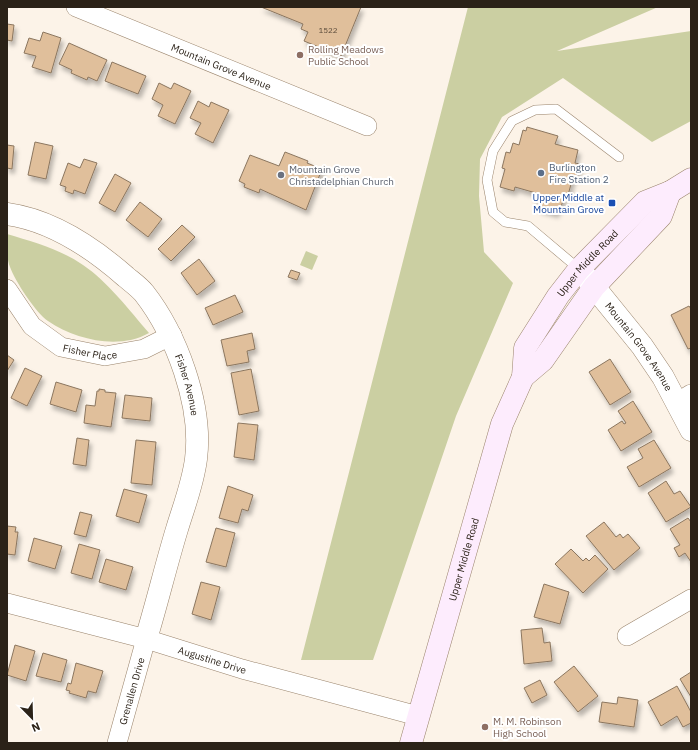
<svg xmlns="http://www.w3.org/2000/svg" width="698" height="750" viewBox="0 0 698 750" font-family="'IBM Plex Sans',sans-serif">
  <defs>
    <filter id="shadow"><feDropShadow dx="2.5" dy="4.5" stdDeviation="2" flood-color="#0004"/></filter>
  </defs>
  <rect width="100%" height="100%" fill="#fcf3e8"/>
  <g fill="#cbcfa2">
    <polygon points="468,7 658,7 557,51 691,31 691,121 652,142 563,78 502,117 480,159 479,196 484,252 513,283 456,416 373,660 301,660"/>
    <path d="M7 234C33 242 60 249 83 265 107 281 130 311 149 333 119 350 76 340 48 321 36 313 15 281 10 267 6 257 7 244 7 234Z"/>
    <polygon points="306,251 318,256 312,270 300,265"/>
  </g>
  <g fill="#e0bf9b" stroke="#8b765f" filter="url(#shadow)">
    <polygon points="261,7 361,7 341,56 304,41 308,32 301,29 303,24"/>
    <polygon points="7,24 14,25 12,41 7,40"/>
    <polygon points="43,32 61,38 51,73 32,67 36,56 24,53 29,38 40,41"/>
    <polygon points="69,43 107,60 97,81 88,77 87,80 71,73 72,70 59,64"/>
    <polygon points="112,62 146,76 138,94 105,81"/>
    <polygon points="159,83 171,89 174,83 191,91 175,124 158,116 163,105 152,99"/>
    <polygon points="198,101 209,107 211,102 229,110 213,143 195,134 201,123 190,118"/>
    <polygon points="527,127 558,136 555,144 578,150 575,163 580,164 576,178 573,177 568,195 565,194 561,207 558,207 556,213 538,208 540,201 534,200 536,193 515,187 514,191 500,187 505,169 502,168 506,152 510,153 513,143 519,145 523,130 526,131"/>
    <polygon points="35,142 53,146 46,179 28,175"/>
    <polygon points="7,145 14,146 12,169 7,168"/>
    <polygon points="285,152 308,161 307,163 322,169 306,210 260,189 259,193 244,187 245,184 239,181 250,155 279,166"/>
    <polygon points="84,159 97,163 85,194 74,190 73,194 65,191 66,187 60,185 68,163 80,168"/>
    <polygon points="115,174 131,183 115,212 99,203"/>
    <polygon points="140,202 162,219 148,237 126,220"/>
    <polygon points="182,225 195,237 171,261 158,249"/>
    <polygon points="199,259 215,281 197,295 181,273"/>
    <polygon points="291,270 300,273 297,280 288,277"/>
    <polygon points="235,295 243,312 213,325 205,308"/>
    <polygon points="689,306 691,309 691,348 688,349 671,315"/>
    <polygon points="252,333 255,349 247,351 249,362 227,366 221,340"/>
    <polygon points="7,355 14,360 7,371"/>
    <polygon points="610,359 631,392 610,405 589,372"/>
    <polygon points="25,368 42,376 27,406 11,398"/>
    <polygon points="251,369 259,411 239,415 231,373"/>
    <polygon points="56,382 82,390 76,412 50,404"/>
    <polygon points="99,389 105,390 105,392 116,393 111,427 84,423 86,405 95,406 97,391 99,391"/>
    <polygon points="125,395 152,398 150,421 122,418"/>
    <polygon points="633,401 652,432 621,451 608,430 622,421 624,424 626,423 618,411"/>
    <polygon points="238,423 258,425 254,460 234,457"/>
    <polygon points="77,438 89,440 86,466 73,464"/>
    <polygon points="136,440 156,442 152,485 131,483"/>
    <polygon points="654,440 671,468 639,487 627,467 643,458 638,449"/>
    <polygon points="666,481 674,494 680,491 691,507 666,522 648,493"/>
    <polygon points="228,486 253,495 248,511 242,509 238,523 219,518"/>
    <polygon points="124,489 147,495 139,523 116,516"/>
    <polygon points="80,512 92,515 86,537 74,534"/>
    <polygon points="688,518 691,522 691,562 685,553 679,557 674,548 680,545 670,529"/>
    <polygon points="604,522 616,537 620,534 623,538 628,534 640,548 614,570 586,536"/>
    <polygon points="7,526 16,527 15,532 18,532 15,555 7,554"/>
    <polygon points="216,528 235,533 226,567 206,562"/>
    <polygon points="34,538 62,546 55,569 28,561"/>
    <polygon points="79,544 100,550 92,579 71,573"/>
    <polygon points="571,549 583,561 586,558 589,561 595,555 608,569 583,593 555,564"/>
    <polygon points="106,559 133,567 126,590 99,582"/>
    <polygon points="201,582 220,587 211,620 192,614"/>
    <polygon points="544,584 569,592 560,624 534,617"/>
    <polygon points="542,628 544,643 550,642 552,661 524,664 521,630"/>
    <polygon points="15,645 35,651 26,681 7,675"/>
    <polygon points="43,653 67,660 61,682 36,676"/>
    <polygon points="76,663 103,671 96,693 88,691 86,698 69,693 70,691 66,690 68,683 71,684"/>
    <polygon points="574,666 598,696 578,712 554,682"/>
    <polygon points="691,672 691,697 680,679"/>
    <polygon points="540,680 547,695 532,703 524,688"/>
    <polygon points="677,686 691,712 691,723 683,727 677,716 661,726 648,702"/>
    <polygon points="618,697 638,700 634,727 599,722 602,702 617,704"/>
  </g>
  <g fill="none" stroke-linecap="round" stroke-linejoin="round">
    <defs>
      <polyline id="service" points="579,269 528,226 505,222 493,212 487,180 493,151 512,121 535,110 556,109 619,157"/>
      <g id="minor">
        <path id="s1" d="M76 7 367 126"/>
        <path id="s2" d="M7 289 32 326 61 347 105 356 144 349 172 335"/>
        <polyline points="678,402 691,394"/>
        <path id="s3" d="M7 603 146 639 242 669 418 716"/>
        <polyline points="627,636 691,599"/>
        <path id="s4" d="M117 743 146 639"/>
      </g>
      <g id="tertiary">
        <path id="s5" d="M7 214C51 220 93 248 126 277 132 282 139 287 144 293 176 334 203 405 196 459 193 483 184 506 177 529 166 565 157 603 146 639"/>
        <path id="s6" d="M582 272 642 346 663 377 691 430"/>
      </g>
      <g id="secondary">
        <polyline points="523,377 543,360 594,287 661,216 670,192"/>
        <path id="s7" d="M411 743 502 424 523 377 525 348 558 296 579 269 645 202 670 192 691 179"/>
      </g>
    </defs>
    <use href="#service" stroke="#9a846c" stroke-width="10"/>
    <use href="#minor" stroke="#9a846c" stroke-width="20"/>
    <use href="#tertiary" stroke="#9a846c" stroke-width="23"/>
    <use href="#secondary" stroke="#9a846c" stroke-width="23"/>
    <use href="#service" stroke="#fff" stroke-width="9"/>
    <use href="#minor" stroke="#fff" stroke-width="19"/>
    <use href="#tertiary" stroke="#fff" stroke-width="22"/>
    <use href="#secondary" stroke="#fdecfd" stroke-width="22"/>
  </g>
  <g fill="#8d6e63" stroke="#fff" stroke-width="1.5">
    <circle cx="300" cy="55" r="4"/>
    <circle cx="485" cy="727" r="4"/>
  </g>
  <circle fill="#5c6f8a" stroke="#fff" stroke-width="1.5" cx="541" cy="173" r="4"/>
  <circle fill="#6b7280" stroke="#fff" stroke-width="1.5" cx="281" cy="175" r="4"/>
  <rect fill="#1a4fb4" stroke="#fff" stroke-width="1.5" x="608" y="199" width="8" height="8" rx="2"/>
  <g text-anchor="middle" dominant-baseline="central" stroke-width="4" stroke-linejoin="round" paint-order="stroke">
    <g font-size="8" fill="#584939">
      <text x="328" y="30">1522</text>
    </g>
    <g font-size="10" fill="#785e54" stroke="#fff" text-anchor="start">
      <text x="308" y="49">Rolling Meadows<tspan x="308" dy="12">Public School</tspan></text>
      <text x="493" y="721">M. M. Robinson<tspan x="493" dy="12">High School</tspan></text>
    </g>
    <g font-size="10" fill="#2b2218" stroke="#fff">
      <text stroke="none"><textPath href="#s1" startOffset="157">Mountain Grove Avenue</textPath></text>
      <text stroke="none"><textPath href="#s7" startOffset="518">Upper Middle Road</textPath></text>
      <text stroke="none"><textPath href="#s6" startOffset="94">Mountain Grove Avenue</textPath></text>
      <text stroke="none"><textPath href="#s2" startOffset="110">Fisher Place</textPath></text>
      <text stroke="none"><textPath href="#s5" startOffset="263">Fisher Avenue</textPath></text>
      <text stroke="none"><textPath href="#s7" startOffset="191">Upper Middle Road</textPath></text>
      <text stroke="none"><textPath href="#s3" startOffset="213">Augustine Drive</textPath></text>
      <text stroke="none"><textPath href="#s4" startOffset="54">Grenallen Drive</textPath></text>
    </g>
    <g font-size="10" fill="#4e5e75" stroke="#fff" text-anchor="start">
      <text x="549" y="167">Burlington<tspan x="549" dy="12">Fire Station 2</tspan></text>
    </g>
    <g font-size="10" fill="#5b616d" stroke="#fff" text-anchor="start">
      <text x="289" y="169">Mountain Grove<tspan x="289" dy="12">Christadelphian Church</tspan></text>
    </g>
    <g font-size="10" fill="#164399" stroke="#fff" text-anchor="end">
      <text x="604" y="197">Upper Middle at<tspan x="604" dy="12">Mountain Grove</tspan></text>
    </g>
  </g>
  <rect width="698" height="750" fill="none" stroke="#2b2218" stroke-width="16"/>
  <g transform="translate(32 718) rotate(157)" stroke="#ffffff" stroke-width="3" paint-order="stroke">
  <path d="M0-3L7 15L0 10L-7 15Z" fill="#2b2218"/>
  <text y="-6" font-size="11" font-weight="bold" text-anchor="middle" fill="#2b2218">N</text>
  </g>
</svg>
